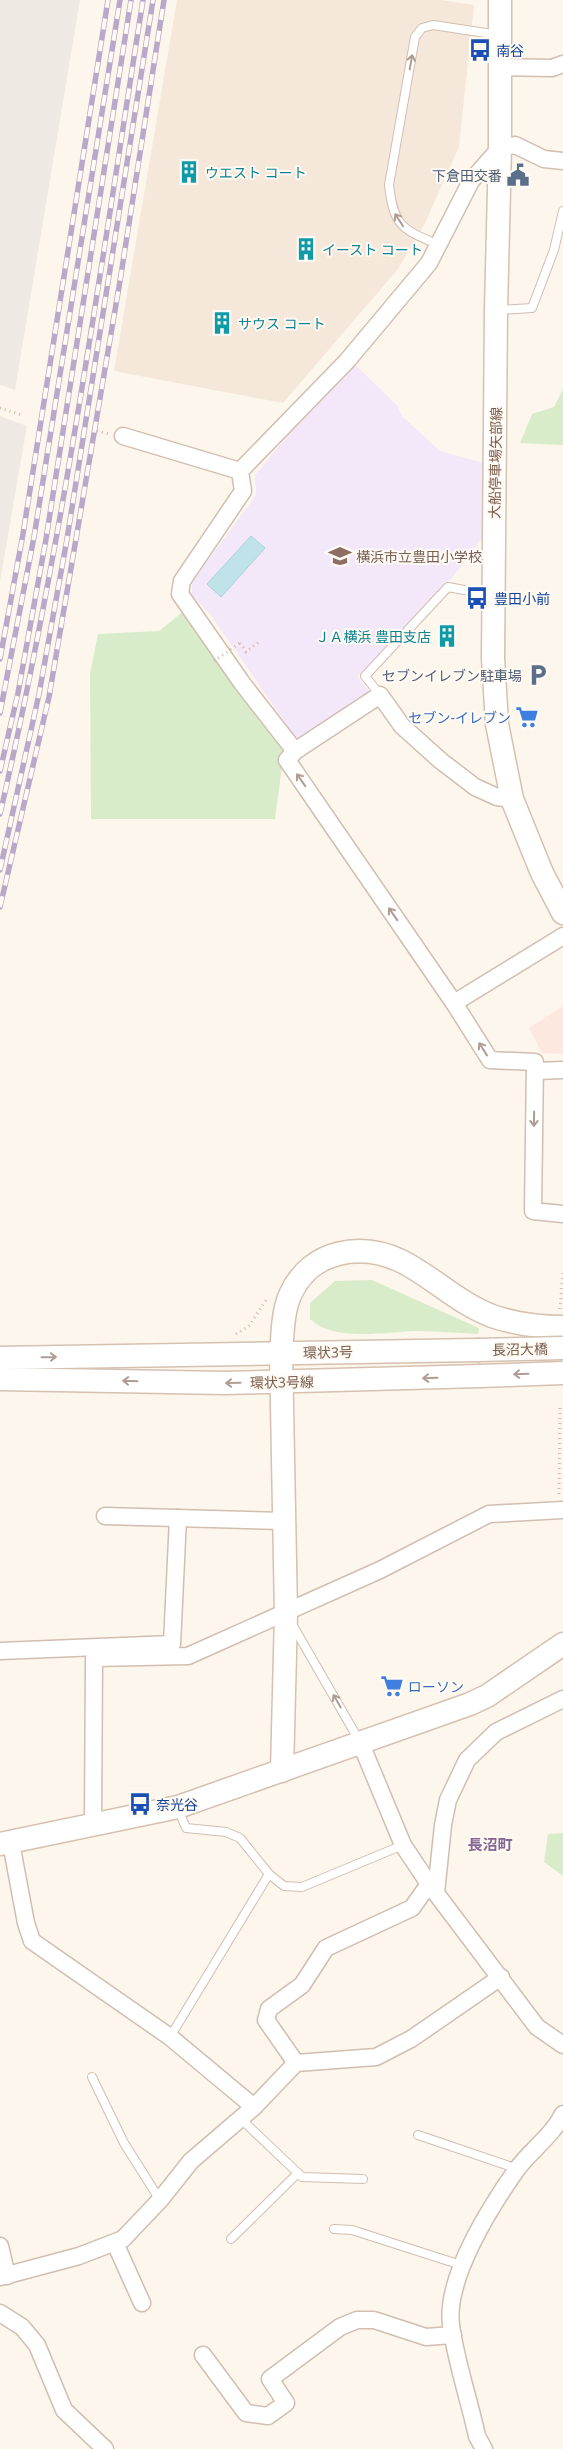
<svg xmlns="http://www.w3.org/2000/svg" width="563" height="2449" viewBox="0 0 563 2449" font-family="'Open Sans','Noto Sans JP',sans-serif">
  <rect width="100%" height="100%" fill="#fdf6ec"/>
  <polygon fill="#f5e8da" points="177,0 441,0 474,5 459,147 424,225 398,269 283,403 114,371"/>
  <polygon fill="#fde8e0" points="563,1006 563,1054 542,1053 529,1028"/>
  <g fill="#efe9e4">
    <polygon points="0,0 80,0 15,390 0,385"/>
    <polygon points="0,416 27,426 0,581"/>
  </g>
  <polygon fill="#f3e8fa" points="353,363 397,405 402,416 440,451 487,464 484,535 453,577 444,585 402,633 357,676 370,693 297,740 210,614 192,595 192,582 256,495 255,475 331,383"/>
  <g fill="#d8ecc9">
    <polygon points="563,389 563,445 520,443 532,414 554,407"/>
    <polygon points="186,609 285,744 275,819 91,819 90,674 98,634 159,631"/>
    <path d="M372 1280 479 1328 478 1334C457 1333 436 1331 415 1331 384 1332 333 1342 310 1319V1303L335 1281Z"/>
    <polygon points="563,1833 563,1876 544,1862 548,1834"/>
  </g>
  <polygon fill="#bfe3e8" stroke="#a5d3da" points="251,536 265,548 221,597 207,584"/>
  <g fill="none" stroke-linecap="round" stroke-linejoin="round">
    <defs>
      <g id="lane">
        <path d="M439 245C402 229 394 227 389 185L415 37 422 28 433 25 499 35"/>
        <polyline points="498,310 532,308 554,250 563,211"/>
        <polyline points="380,695 365,676 448,587 491,595"/>
        <polyline points="292,1624 360,1742"/>
        <polyline points="178,1809 186,1828 226,1832 240,1838 269,1874 284,1886 302,1887 403,1845"/>
        <polyline points="170,2037 269,1874"/>
        <polyline points="92,2077 124,2143 160,2200"/>
        <polyline points="240,2118 302,2177 363,2179"/>
        <polyline points="418,2135 518,2169"/>
        <polyline points="334,2229 352,2230 461,2265"/>
        <polyline points="231,2239 298,2173"/>
      </g>
      <g id="street">
        <polyline points="500,67 552,68 563,64"/>
        <polyline points="123,436 240,471"/>
        <polyline points="295,751 242,683 180,594 182,581 243,491 240,471 347,361 429,263 471,181 500,148 515,145 544,159 563,161"/>
        <polyline points="512,799 497,797 475,787 441,761 402,726 380,695 295,751 287,760 454,1003 490,1060 535,1062 533,1211 563,1214"/>
        <polyline points="454,1003 563,936"/>
        <polyline points="535,1071 563,1070"/>
        <polyline points="105,1516 284,1521"/>
        <polyline points="0,1651 172,1644 178,1518"/>
        <polyline points="361,1744 403,1845 429,1884 537,2027 563,2045"/>
        <polyline points="93,1825 94,1658 188,1656 380,1570 489,1514 563,1510"/>
        <polyline points="11,1843 26,1923 32,1941 170,2037 254,2107"/>
        <polyline points="436,1893 443,1825 448,1800 467,1760 496,1732 563,1699"/>
        <polyline points="296,2063 266,2020 269,2009 302,1985 326,1948 412,1908 429,1884"/>
        <polyline points="115,2243 142,2303"/>
        <polyline points="0,2246 7,2276"/>
        <polyline points="0,2277 79,2256 123,2239 160,2200 191,2161 254,2107 296,2063 376,2057 411,2039 501,1977"/>
        <polyline points="0,2313 22,2327 37,2345 64,2410 105,2449"/>
        <polyline points="203,2355 246,2413 268,2416 286,2403 270,2379 340,2327 357,2320 374,2320 426,2337 453,2335"/>
        <path d="M484 2449 477 2436C469 2399 456 2362 451 2325 445 2278 491 2206 517 2169 531 2150 552 2136 563 2114"/>
      </g>
      <g id="secondary">
        <polyline points="500,0 500,148 496,310 493,658 497,724 512,799 542,873 563,913"/>
        <polyline points="0,1358 477,1350"/>
        <polyline points="0,1379 225,1383 479,1376"/>
        <path d="M282 1771 286 1614 281 1353C283 1334 282 1312 291 1293 311 1250 361 1242 401 1261 433 1277 458 1303 492 1316 515 1324 538 1327 563 1327"/>
        <polyline points="0,1844 178,1807 470,1704 487,1696 563,1644"/>
      </g>
    </defs>
    <use href="#lane" stroke="#d1beb0" stroke-width="10"/>
    <use href="#street" stroke="#d1beb0" stroke-width="19"/>
    <use href="#secondary" stroke="#d6c0b0" stroke-width="25"/>
    <g stroke="#d9b8a5" stroke-width="3" stroke-dasharray="1 4" stroke-linecap="butt">
      <polyline points="0,408 22,415"/>
      <polyline points="97,431 109,434"/>
      <polyline points="240,643 246,652 260,641"/>
      <polyline points="560,1309 563,1272"/>
      <polyline points="236,1334 249,1326 266,1300"/>
      <polyline points="559,1494 560,1405"/>
    </g>
    <use href="#lane" stroke="#fff" stroke-width="8"/>
    <use href="#street" stroke="#fff" stroke-width="16"/>
    <use href="#secondary" stroke="#fff" stroke-width="22"/>
    <defs>
      <g id="rail">
        <polyline points="0,659 23,534 108,0"/>
        <polyline points="0,713 34,537 120,0"/>
        <polyline points="0,771 18,693 46,539 131,0"/>
        <path d="M0 814C62 546 100 272 143 0"/>
        <polyline points="0,870 39,694 67,539 153,0"/>
        <polyline points="0,907 49,697 120,281 164,0"/>
      </g>
    </defs>
    <use href="#rail" stroke="#b9a8c9" stroke-width="5.5"/>
    <use href="#rail" stroke="#fffaf3" stroke-width="4" stroke-dasharray="11" stroke-linecap="butt"/>
    <defs>
      <g id="secondary-bridge">
        <polyline points="477,1350 563,1348"/>
        <polyline points="479,1376 563,1373"/>
      </g>
    </defs>
    <use href="#secondary-bridge" stroke="#d6c0b0" stroke-width="25" stroke-linecap="butt"/>
    <polyline stroke="#d9b8a5" stroke-width="3" stroke-dasharray="1 4" stroke-linecap="butt" points="214,661 240,643"/>
    <use href="#secondary-bridge" stroke="#fff" stroke-width="22"/>
  </g>
  <defs><path id="oneway-shaft" d="M-6 0H5M1.5-3L5.5 0L1.5 3" fill="none" stroke-width="1.6" stroke-linecap="round" stroke-linejoin="round" transform="scale(1.25)"/></defs>
  <g stroke="#af9d94">
    <use href="#oneway-shaft" transform="translate(411 62) rotate(-80)"/>
    <use href="#oneway-shaft" transform="translate(399 220) rotate(-123)"/>
    <use href="#oneway-shaft" transform="translate(301 780) rotate(-125)"/>
    <use href="#oneway-shaft" transform="translate(393 914) rotate(-125)"/>
    <use href="#oneway-shaft" transform="translate(483 1049) rotate(-122)"/>
    <use href="#oneway-shaft" transform="translate(534 1119) rotate(91)"/>
    <use href="#oneway-shaft" transform="translate(49 1357) rotate(-1)"/>
    <use href="#oneway-shaft" transform="translate(521 1374) rotate(178)"/>
    <use href="#oneway-shaft" transform="translate(430 1378) rotate(178)"/>
    <use href="#oneway-shaft" transform="translate(130 1381) rotate(-178)"/>
    <use href="#oneway-shaft" transform="translate(233 1383) rotate(179)"/>
    <use href="#oneway-shaft" transform="translate(337 1701) rotate(-120)"/>
  </g>
  <defs>
    <symbol id="bus-bare" viewBox="-9 -9 18 18"><path d="M-5-6H5V4H4V6H2V4H-2V6H-4V4H-5ZM-3.5-4V0h7V-4ZM-3.5 1.2v1.5H-2V1.2ZM2 1.2v1.5H3.5V1.2Z" fill="#1a4fb4" stroke="#fffaf3" stroke-width="2.5" paint-order="stroke"/></symbol>
    <symbol id="building-bare" viewBox="-9 -9 18 18"><path d="M-4-6H4V6H1V3H-1V6H-4ZM-2.5-4.3h1.7v1.8h-1.7ZM.8-4.3h1.7v1.8H.8ZM-2.5-1h1.7V.8h-1.7ZM.8-1h1.7V.8H.8Z" fill="#0f9aa8" stroke="#fffaf3" stroke-width="2.5" paint-order="stroke"/></symbol>
    <symbol id="civic-bare" viewBox="-9 -9 18 18"><path d="M-.6-6.5H3V-4.5H.6V-3L4-1V1h2V6H-6V1h2V-1L-.6-3ZM-1.2 2.5V6h2.4V2.5Z" fill="#5c6f8a" stroke="#fffaf3" stroke-width="2.5" paint-order="stroke"/></symbol>
    <symbol id="school-bare" viewBox="-9 -9 18 18"><path d="M0-5L7-2L0 1L-7-2ZM-4 1L0 2.5L4 1V4Q0 6-4 4Z" fill="#8d6e63" stroke="#fffaf3" stroke-width="2.5" paint-order="stroke"/></symbol>
    <symbol id="parking-bare" viewBox="-9 -9 18 18"><path d="M-3.5-5.5H1a3.5 3.5 0 0 1 0 7H-1V5.5H-3.5ZM-1-3.4V-.6H.8a1.4 1.4 0 0 0 0-2.8Z" fill="#5c6f8a" stroke="#fffaf3" stroke-width="2.5" paint-order="stroke"/></symbol>
    <symbol id="supermarket-bare" viewBox="-9 -9 18 18"><path d="M-6-5.5h2.5l.6 2H6L4.5 2H-2.5L-4.4-4H-6ZM-1.5 3.2a1.3 1.3 0 1 0 .1 0ZM3 3.2a1.3 1.3 0 1 0 .1 0Z" fill="#3f7fe0" stroke="#fffaf3" stroke-width="2.5" paint-order="stroke"/></symbol>
  </defs>
  <g fill-rule="evenodd">
    <use href="#bus-bare" x="464" y="34" width="32" height="32"/>
    <use href="#building-bare" x="173" y="156" width="32" height="32"/>
    <use href="#civic-bare" x="502" y="159" width="32" height="32"/>
    <use href="#building-bare" x="290" y="233" width="32" height="32"/>
    <use href="#building-bare" x="206" y="307" width="32" height="32"/>
    <use href="#school-bare" x="324" y="540" width="32" height="32"/>
    <use href="#bus-bare" x="461" y="582" width="32" height="32"/>
    <use href="#building-bare" x="431" y="620" width="32" height="32"/>
    <use href="#parking-bare" x="522" y="659" width="32" height="32"/>
    <use href="#supermarket-bare" x="511" y="701" width="32" height="32"/>
    <use href="#supermarket-bare" x="376" y="1670" width="32" height="32"/>
    <use href="#bus-bare" x="124" y="1788" width="32" height="32"/>
  </g>
  <g text-anchor="middle" dominant-baseline="central" stroke-width="4" stroke-linejoin="round" paint-order="stroke">
    <g font-size="14" fill="#164399" stroke="#fffaf3" text-anchor="start">
      <text x="496" y="50">南谷</text>
      <text x="494" y="598">豊田小前</text>
      <text x="156" y="1804">奈光谷</text>
    </g>
    <g font-size="14" fill="#0d838f" stroke="#fffaf3" text-anchor="start">
      <text x="205" y="172">ウエスト コート</text>
      <text x="322" y="249">イースト コート</text>
      <text x="238" y="323">サウス コート</text>
      <text x="431" y="636" text-anchor="end">ＪＡ横浜 豊田支店</text>
    </g>
    <g font-size="14" fill="#4e5e75" stroke="#fffaf3" text-anchor="end">
      <text x="502" y="175">下倉田交番</text>
      <text x="522" y="675">セブンイレブン駐車場</text>
    </g>
    <g font-size="14" fill="#7a5c4d" stroke="#fffaf3">
      <text transform="translate(495 463) rotate(-89)">大船停車場矢部線</text>
      <text transform="translate(520 1349) rotate(-1)">長沼大橋</text>
      <text transform="translate(328 1352) rotate(-1)">環状3号</text>
      <text transform="translate(282 1382) rotate(-1)">環状3号線</text>
    </g>
    <g font-size="14" fill="#785e54" stroke="#fffaf3" text-anchor="start">
      <text x="356" y="556">横浜市立豊田小学校</text>
    </g>
    <g font-size="14" fill="#366cbe" stroke="#fffaf3" text-anchor="end">
      <text x="511" y="717">セブン-イレブン</text>
      <text x="408" y="1686" text-anchor="start">ローソン</text>
    </g>
    <g font-size="15" font-weight="bold" fill="#846695" stroke="#fffaf3">
      <text x="490" y="1844">長沼町</text>
    </g>
  </g>
</svg>
